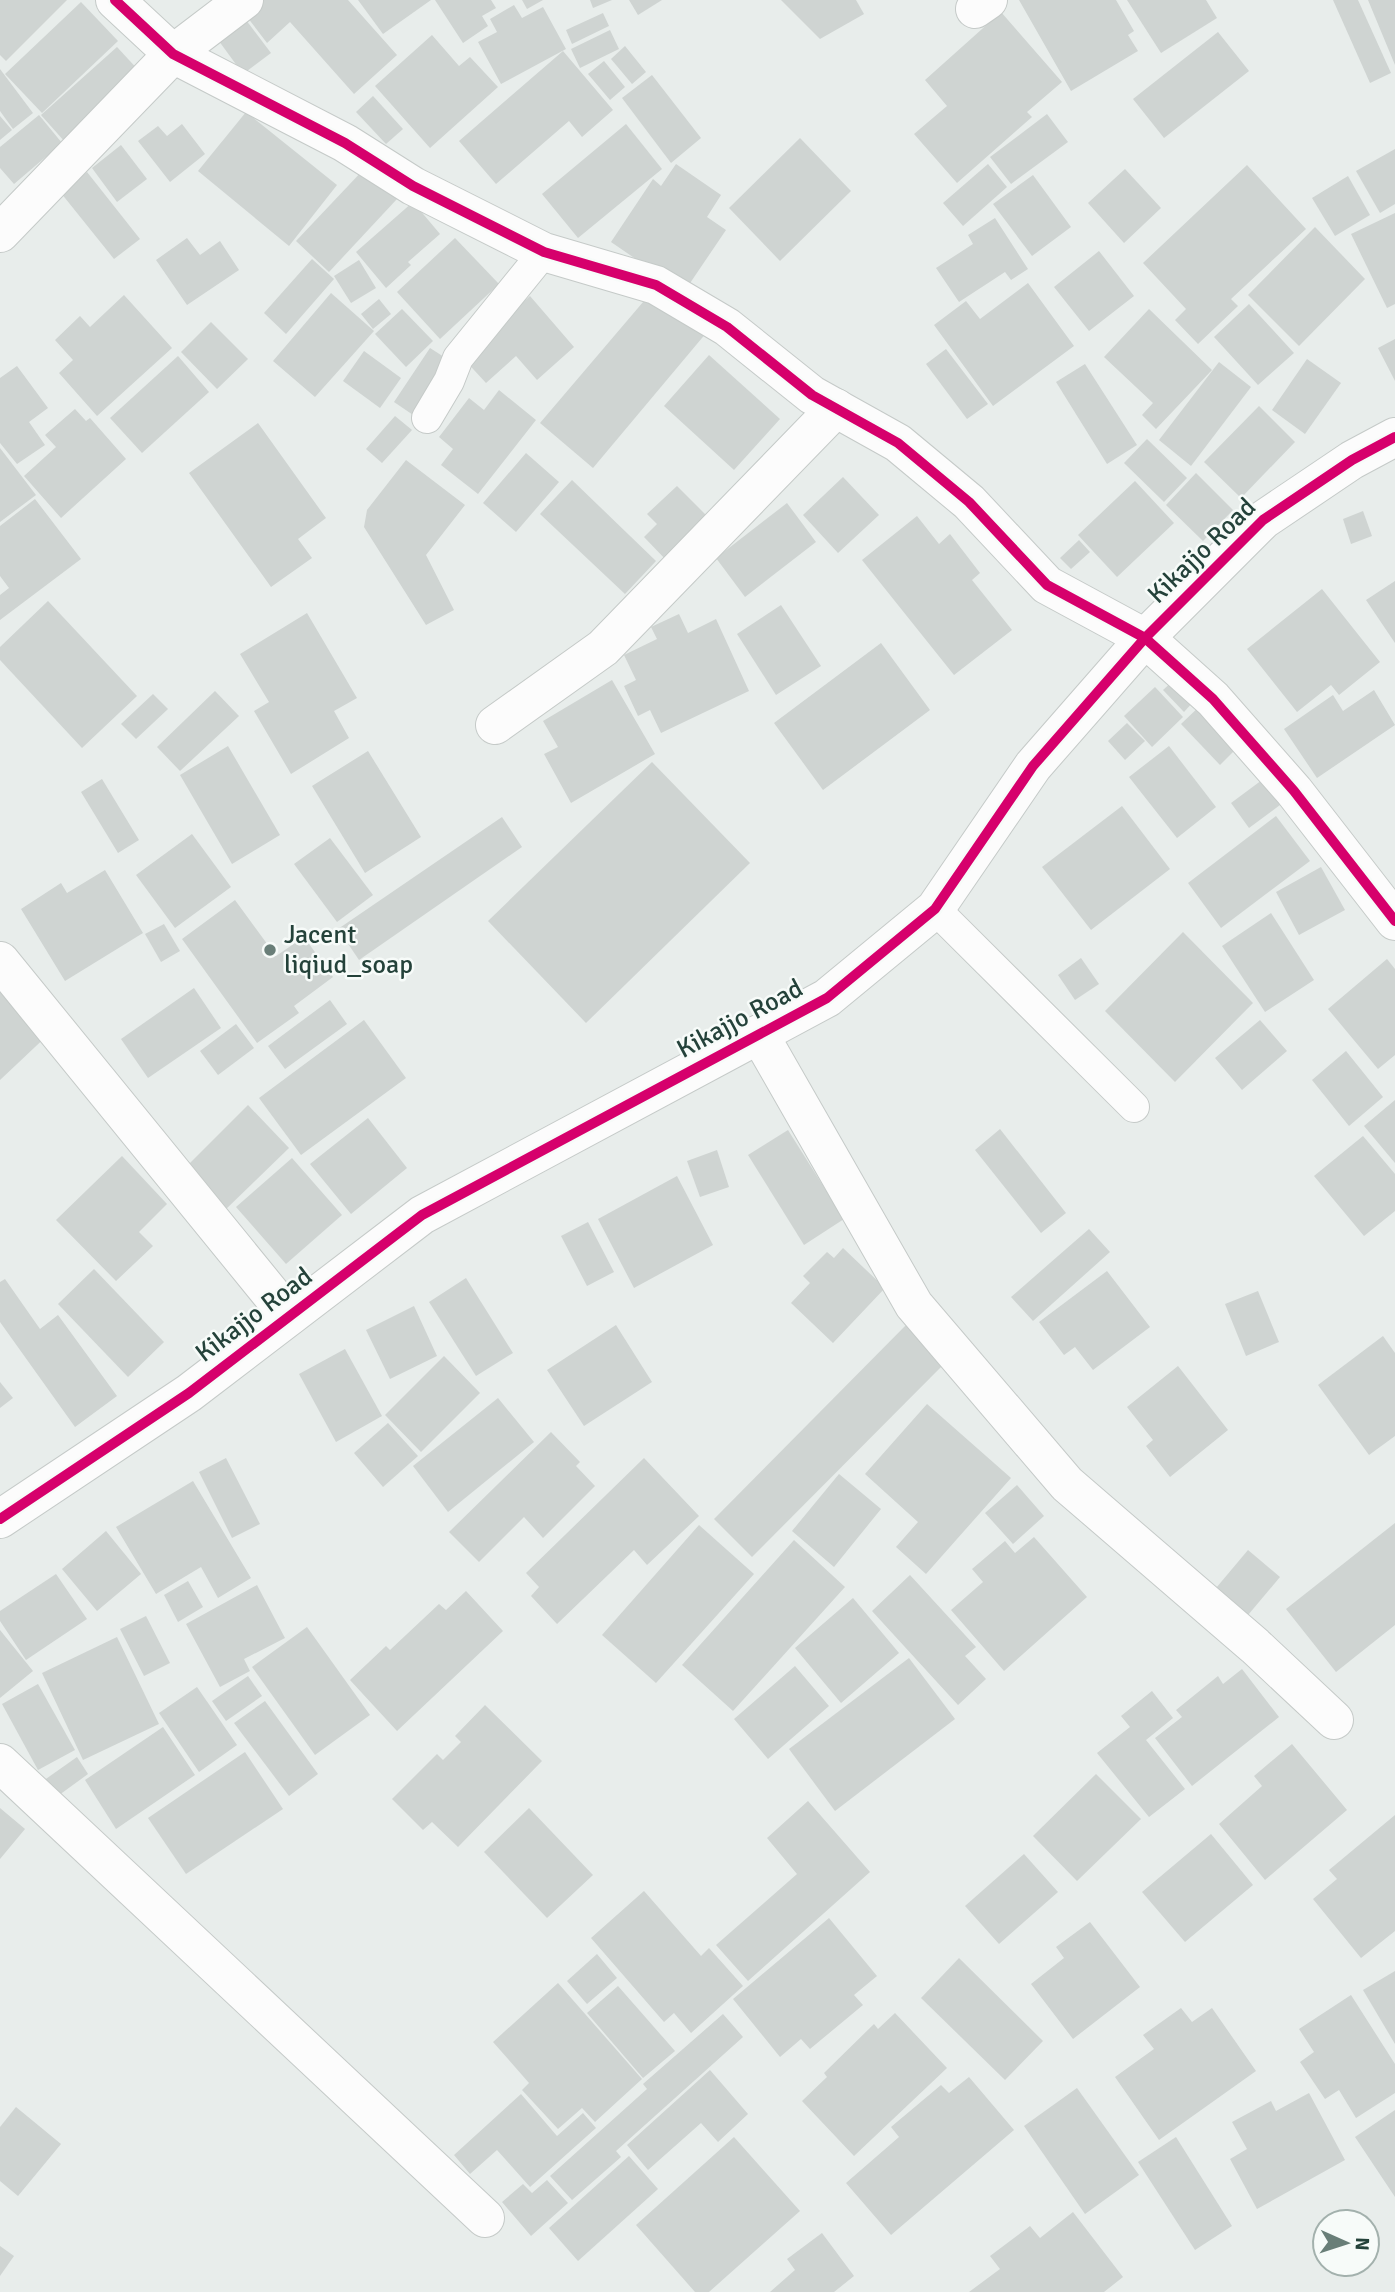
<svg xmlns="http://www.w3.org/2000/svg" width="1395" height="2292" viewBox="0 0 1395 2292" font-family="Signika,sans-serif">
  <rect width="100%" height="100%" fill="#e8edeb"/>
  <g fill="#cfd4d2">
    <polygon points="0,0 67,0 6,61 0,55"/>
    <polygon points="254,0 348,0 397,55 354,94 290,22 267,43 241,9"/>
    <polygon points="358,0 431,0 383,34"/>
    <polygon points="435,0 491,0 496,8 482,16 488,26 463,43"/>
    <polygon points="522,0 543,0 527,9"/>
    <polygon points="590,0 612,0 593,8"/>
    <polygon points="629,0 662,0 638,15"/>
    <polygon points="781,0 856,0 864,14 820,39"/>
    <polygon points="1019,0 1116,0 1134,31 1128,35 1138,51 1071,91"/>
    <polygon points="1127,0 1206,0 1217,18 1161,53"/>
    <polygon points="1333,0 1358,0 1391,73 1370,83"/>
    <polygon points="1368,0 1395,0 1395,65"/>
    <polygon points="81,2 118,41 42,113 5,74"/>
    <polygon points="514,5 522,18 543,7 566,49 501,84 478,42 497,32 490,19"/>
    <polygon points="1001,12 1062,82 1027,112 1032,117 957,183 914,134 947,106 925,80"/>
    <polygon points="603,13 609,26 572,44 566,30"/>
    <polygon points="243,16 271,53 243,74 216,37"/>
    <polygon points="610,30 619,49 580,68 571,49"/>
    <polygon points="1218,32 1249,71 1164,138 1133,99"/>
    <polygon points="432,35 459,66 470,57 498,87 430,148 375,86"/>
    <polygon points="625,46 646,72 632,84 611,59"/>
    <polygon points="117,47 141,73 65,142 41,115"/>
    <polygon points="563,51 613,110 582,137 569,121 496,184 459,141"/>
    <polygon points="604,61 625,87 610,100 588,74"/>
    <polygon points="0,69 33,113 13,129 0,111"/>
    <polygon points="652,75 701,138 671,163 622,98"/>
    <polygon points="373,96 403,129 386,144 356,112"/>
    <polygon points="246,112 337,185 289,246 198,171"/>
    <polygon points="1047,114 1068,142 1011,184 990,157"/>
    <polygon points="39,115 62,143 14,184 0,168 0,147"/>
    <polygon points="0,116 12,130 0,140"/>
    <polygon points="182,124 205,154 170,182 138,141 158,126 167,136"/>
    <polygon points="626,124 662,169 578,238 542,194"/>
    <polygon points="800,138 851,191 780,261 729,208"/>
    <polygon points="121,145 147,179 117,202 92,168"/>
    <polygon points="1395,149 1395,204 1380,213 1356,171"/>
    <polygon points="676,164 721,195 707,217 726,230 684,292 611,242 653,179 661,186"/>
    <polygon points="988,164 1007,187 963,226 943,203"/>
    <polygon points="1247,165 1306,229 1231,299 1238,306 1198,344 1175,320 1186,309 1143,263"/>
    <polygon points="365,168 397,199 329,272 296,241"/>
    <polygon points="1125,169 1161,208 1124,243 1088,203"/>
    <polygon points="87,172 140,239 114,259 61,193"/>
    <polygon points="1033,175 1071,227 1032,256 993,204"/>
    <polygon points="1348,176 1370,215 1335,236 1312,198"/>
    <polygon points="413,202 440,234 408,262 411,265 386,288 356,252"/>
    <polygon points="1395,213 1395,304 1387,308 1351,234"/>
    <polygon points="995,218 1028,269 1011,280 1005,272 959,302 936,268 973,244 968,235"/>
    <polygon points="1315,227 1365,279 1299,346 1248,295"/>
    <polygon points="187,238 200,255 220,241 239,270 187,305 156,260"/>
    <polygon points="455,238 499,284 440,339 397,292"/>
    <polygon points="1099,251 1134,296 1089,331 1054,287"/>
    <polygon points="312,259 334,279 286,334 264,313"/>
    <polygon points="359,260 376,288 351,303 334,276"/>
    <polygon points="1028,283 1074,346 993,406 934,325 966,301 980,319"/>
    <polygon points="655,288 707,332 593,468 540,423"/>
    <polygon points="331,293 374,331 315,397 273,361"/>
    <polygon points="124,295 172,348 97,416 59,373 73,360 55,340 80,316 90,327"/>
    <polygon points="530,296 574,347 537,380 516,356 486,383 462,357"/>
    <polygon points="379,299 391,314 373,329 361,314"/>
    <polygon points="1249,304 1294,353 1258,385 1214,337"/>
    <polygon points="402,309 433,341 406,367 375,334"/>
    <polygon points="1149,309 1212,370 1156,429 1142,415 1153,403 1104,357"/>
    <polygon points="211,322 248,359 217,389 181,352"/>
    <polygon points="1395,339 1395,381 1378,348"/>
    <polygon points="430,348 455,364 419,419 394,402"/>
    <polygon points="946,349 988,404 967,419 926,364"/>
    <polygon points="364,351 401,378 380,408 343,381"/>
    <polygon points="709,355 780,419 734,470 664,406"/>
    <polygon points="178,356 209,392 142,453 110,418"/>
    <polygon points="1307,359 1341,383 1305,434 1272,410"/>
    <polygon points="1219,362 1251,387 1191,466 1159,440"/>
    <polygon points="1085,364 1137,445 1107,464 1056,382"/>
    <polygon points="17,366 48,408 29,422 45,445 17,464 0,443 0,378"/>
    <polygon points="499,390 536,420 478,494 441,465 453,449 439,437 469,398 484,410"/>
    <polygon points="1259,406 1295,442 1241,498 1204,462"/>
    <polygon points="75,409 86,421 90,418 126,459 61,518 24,476 56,447 45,435"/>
    <polygon points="395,416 412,430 382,463 366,449"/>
    <polygon points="258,423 326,518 298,539 312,558 271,587 189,473"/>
    <polygon points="1147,439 1187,478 1164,502 1124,463"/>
    <polygon points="0,448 36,495 0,522"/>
    <polygon points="526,453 559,482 516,532 483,503"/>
    <polygon points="406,460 465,505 426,555 454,610 426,625 364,527 367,510"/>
    <polygon points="1196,473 1233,510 1203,541 1166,505"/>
    <polygon points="843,477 879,515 838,553 803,515"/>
    <polygon points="572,480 656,561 625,594 540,514"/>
    <polygon points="1135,481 1174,523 1117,577 1078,535"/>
    <polygon points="677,486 712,521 669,563 644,537 657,524 647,514"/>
    <polygon points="35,499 81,559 0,620 0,595 9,588 0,576 0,526"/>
    <polygon points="787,503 816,542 745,597 716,558"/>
    <polygon points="1363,511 1372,536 1351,544 1343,519"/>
    <polygon points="917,516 939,544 950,534 980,573 972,580 1012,630 954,675 862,560"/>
    <polygon points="1079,540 1090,552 1071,569 1060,558"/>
    <polygon points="1395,581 1395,643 1366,600"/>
    <polygon points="1322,589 1380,662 1339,695 1331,685 1297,712 1247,649"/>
    <polygon points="48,601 137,696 82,748 0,660 0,647"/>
    <polygon points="781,605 821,666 776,695 737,634"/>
    <polygon points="307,613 357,698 334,711 349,738 291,774 254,711 269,702 240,654"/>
    <polygon points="679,614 688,633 716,619 749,691 661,733 650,710 638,716 624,686 636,680 624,655 657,639 651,627"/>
    <polygon points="881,643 930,710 823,790 774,723"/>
    <polygon points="612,680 655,754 571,803 544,754 558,747 543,721"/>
    <polygon points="1174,680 1194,701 1184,712 1163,690"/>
    <polygon points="1155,687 1183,717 1152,747 1124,716"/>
    <polygon points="1374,690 1395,725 1317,778 1284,729 1333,695 1343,711"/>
    <polygon points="215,691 239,716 180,771 157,747"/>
    <polygon points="153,694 168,709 136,739 121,724"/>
    <polygon points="1202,704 1240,745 1220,765 1181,724"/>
    <polygon points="1127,723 1145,741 1125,760 1108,741"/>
    <polygon points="228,746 280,835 232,864 180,775"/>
    <polygon points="1169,746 1216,807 1177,838 1129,777"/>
    <polygon points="368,751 421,837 365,873 312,786"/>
    <polygon points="652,762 750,863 586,1023 488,921"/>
    <polygon points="102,779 139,840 118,853 81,792"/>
    <polygon points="1262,780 1280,805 1249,828 1231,803"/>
    <polygon points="1122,806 1170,869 1091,930 1042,867"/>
    <polygon points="1276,816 1310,861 1221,928 1188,883"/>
    <polygon points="502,817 522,847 359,960 338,929"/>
    <polygon points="192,834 231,887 175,928 136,875"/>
    <polygon points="330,838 373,895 337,922 294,864"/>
    <polygon points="1321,867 1345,910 1299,935 1276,892"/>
    <polygon points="105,870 143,933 65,981 21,909 61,883 67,893"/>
    <polygon points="235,900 276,956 304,937 333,977 294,1006 299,1013 257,1043 182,939"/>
    <polygon points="1271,913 1314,980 1265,1012 1222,946"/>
    <polygon points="164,924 180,951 161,962 145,934"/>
    <polygon points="1183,932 1253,1003 1175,1082 1105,1011"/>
    <polygon points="1081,958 1099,984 1075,1000 1058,975"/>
    <polygon points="1387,959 1395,969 1395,1055 1378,1069 1328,1009"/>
    <polygon points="0,982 52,1031 0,1080"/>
    <polygon points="194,988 221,1028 148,1078 121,1039"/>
    <polygon points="330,1000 347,1024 285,1069 268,1046"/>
    <polygon points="364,1020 406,1078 301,1155 259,1098"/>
    <polygon points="1260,1020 1287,1051 1242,1090 1215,1058"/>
    <polygon points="236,1024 254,1048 218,1075 200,1051"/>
    <polygon points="1346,1051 1383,1097 1349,1126 1312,1080"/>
    <polygon points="1395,1100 1395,1163 1364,1126"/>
    <polygon points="248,1105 289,1148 223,1212 183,1170"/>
    <polygon points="368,1118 407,1168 351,1214 310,1164"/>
    <polygon points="1000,1129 1066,1213 1041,1233 975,1150"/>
    <polygon points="788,1130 844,1219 804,1245 748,1155"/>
    <polygon points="1363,1136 1395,1174 1395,1211 1364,1236 1314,1176"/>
    <polygon points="717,1150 729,1187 700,1197 687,1161"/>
    <polygon points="122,1156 167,1204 139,1232 153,1246 116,1281 56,1220"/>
    <polygon points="292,1158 342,1215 286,1264 236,1207"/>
    <polygon points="677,1176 713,1245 634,1288 598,1219"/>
    <polygon points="588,1222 614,1272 587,1286 561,1236"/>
    <polygon points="1089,1229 1110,1252 1033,1321 1011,1297"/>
    <polygon points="843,1248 885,1288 833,1343 791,1303 810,1283 803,1276 827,1252 834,1258"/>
    <polygon points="94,1269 164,1342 128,1377 58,1304"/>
    <polygon points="1107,1271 1150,1327 1093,1370 1075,1347 1064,1355 1039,1322"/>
    <polygon points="466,1278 513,1353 476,1376 429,1302"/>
    <polygon points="5,1279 40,1329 58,1315 117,1396 75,1427 0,1322 0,1282"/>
    <polygon points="1258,1291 1279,1342 1246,1356 1225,1304"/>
    <polygon points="414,1306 437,1356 390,1379 366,1330"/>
    <polygon points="910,1321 948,1360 752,1557 714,1519"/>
    <polygon points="616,1325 652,1382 584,1426 547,1370"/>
    <polygon points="1383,1336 1395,1353 1395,1436 1369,1455 1318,1385"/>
    <polygon points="345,1349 382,1416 336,1442 299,1374"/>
    <polygon points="444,1356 480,1393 421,1452 385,1415"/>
    <polygon points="1178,1366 1228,1430 1170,1477 1146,1446 1153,1440 1127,1407"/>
    <polygon points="0,1382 13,1398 0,1408"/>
    <polygon points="498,1398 534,1442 448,1512 413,1466"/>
    <polygon points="927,1404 1011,1478 926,1574 896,1547 918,1522 865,1474"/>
    <polygon points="388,1423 418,1456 383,1487 354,1453"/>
    <polygon points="551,1432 580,1462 576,1466 595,1486 543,1538 524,1517 479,1562 449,1532"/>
    <polygon points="226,1458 260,1524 232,1538 199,1472"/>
    <polygon points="644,1458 699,1516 647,1565 634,1550 557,1624 531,1596 539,1587 526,1573"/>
    <polygon points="839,1474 881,1509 834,1567 792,1531"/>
    <polygon points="193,1481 251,1578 218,1598 201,1567 156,1594 116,1527"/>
    <polygon points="1017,1485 1044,1516 1013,1544 985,1513"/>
    <polygon points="1395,1523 1395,1625 1336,1672 1286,1609"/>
    <polygon points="699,1525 754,1574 656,1683 602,1635"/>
    <polygon points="106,1531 141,1574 97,1611 62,1569"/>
    <polygon points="1034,1537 1087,1597 1004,1671 951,1610 983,1582 972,1569 1005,1541 1015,1553"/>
    <polygon points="794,1540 845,1587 733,1711 682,1665"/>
    <polygon points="1248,1550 1280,1577 1243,1621 1211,1594"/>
    <polygon points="56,1574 87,1619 26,1660 0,1621 0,1611"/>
    <polygon points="910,1575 976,1647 965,1656 986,1679 958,1705 872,1611"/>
    <polygon points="188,1581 203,1607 178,1622 164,1595"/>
    <polygon points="257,1585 285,1638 244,1659 250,1671 220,1687 186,1624"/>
    <polygon points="466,1591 503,1631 397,1731 350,1680 386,1646 390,1650 439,1604 446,1610"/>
    <polygon points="853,1598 899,1653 841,1703 795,1648"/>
    <polygon points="146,1616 170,1663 144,1676 120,1629"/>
    <polygon points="307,1627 370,1715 315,1755 252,1667"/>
    <polygon points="0,1630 33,1671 0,1698"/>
    <polygon points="117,1637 159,1724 83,1760 42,1673"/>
    <polygon points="909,1658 955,1719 835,1811 789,1749"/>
    <polygon points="795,1666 829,1706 768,1759 734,1719"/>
    <polygon points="1242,1669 1279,1717 1192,1786 1155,1738 1182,1717 1176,1710 1218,1676 1223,1684"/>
    <polygon points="248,1676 262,1696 226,1721 212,1701"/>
    <polygon points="38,1684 75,1750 38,1770 2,1704"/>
    <polygon points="197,1687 237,1745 199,1772 159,1713"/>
    <polygon points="1152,1691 1173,1718 1146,1740 1185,1789 1149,1817 1097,1753 1130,1727 1121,1716"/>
    <polygon points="265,1701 318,1774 289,1796 234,1723"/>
    <polygon points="485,1705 542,1761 458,1847 432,1822 423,1830 392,1799 437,1754 443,1760 461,1742 455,1736"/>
    <polygon points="163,1727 195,1775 116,1829 85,1780"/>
    <polygon points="1292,1744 1347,1810 1265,1880 1219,1824 1262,1786 1254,1776"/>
    <polygon points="245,1752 283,1809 186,1874 148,1818"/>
    <polygon points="77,1757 88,1774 55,1798 43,1781"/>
    <polygon points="1096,1774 1141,1819 1077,1881 1033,1836"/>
    <polygon points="808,1801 870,1872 748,1981 716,1945 797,1874 767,1838"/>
    <polygon points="0,1808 25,1829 0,1859"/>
    <polygon points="529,1808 593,1875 547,1918 484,1852"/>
    <polygon points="1395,1815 1395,1931 1361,1958 1313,1899 1337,1879 1329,1870"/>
    <polygon points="1211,1834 1253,1885 1185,1942 1142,1892"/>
    <polygon points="1024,1854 1058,1892 999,1944 965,1906"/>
    <polygon points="644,1891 701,1956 709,1948 743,1986 691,2033 674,2013 664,2022 591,1938"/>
    <polygon points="829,1918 877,1976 854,1995 863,2005 810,2049 801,2039 780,2057 733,1999"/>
    <polygon points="1090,1922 1140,1987 1073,2039 1031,1984 1064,1958 1056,1947"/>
    <polygon points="597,1954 617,1978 587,2004 567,1981"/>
    <polygon points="959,1958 1043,2041 1005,2080 921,1998"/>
    <polygon points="1395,1971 1395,2044 1363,1990"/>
    <polygon points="558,1983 642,2079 595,2122 582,2108 558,2129 522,2090 529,2083 493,2042"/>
    <polygon points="618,1986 675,2051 643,2078 587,2013"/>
    <polygon points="1351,1995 1395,2064 1395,2093 1356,2118 1339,2090 1325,2099 1300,2062 1314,2052 1299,2029"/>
    <polygon points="1181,2008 1192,2022 1212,2008 1256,2071 1159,2140 1115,2077 1154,2049 1143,2035"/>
    <polygon points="895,2013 947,2068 854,2156 802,2101 827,2077 824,2073 874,2024 878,2029"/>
    <polygon points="723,2014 743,2037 616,2151 621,2157 572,2200 550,2176 647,2089 643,2084"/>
    <polygon points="710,2070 748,2114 718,2142 701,2123 648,2170 627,2145"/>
    <polygon points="969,2077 1014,2130 891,2235 846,2183 899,2137 891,2127 941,2085 949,2093"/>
    <polygon points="1077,2088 1139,2175 1085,2214 1024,2126"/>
    <polygon points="1309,2093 1345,2160 1257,2209 1230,2159 1247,2149 1232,2122 1271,2101 1276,2111"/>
    <polygon points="521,2094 557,2136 583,2113 596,2128 530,2187 497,2150 470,2174 454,2155"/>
    <polygon points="16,2107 61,2144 18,2196 0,2181 0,2127"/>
    <polygon points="1395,2110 1395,2197 1355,2137"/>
    <polygon points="734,2137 800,2211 709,2292 695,2292 636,2225"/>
    <polygon points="1176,2137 1232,2226 1195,2250 1138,2162"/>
    <polygon points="629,2156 658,2189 578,2261 549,2228"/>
    <polygon points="547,2180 568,2203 531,2236 502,2202 523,2184 532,2193"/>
    <polygon points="1073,2212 1123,2277 1104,2292 969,2292 1000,2269 990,2256 1030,2226 1040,2238"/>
    <polygon points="822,2233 854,2276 834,2292 770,2292 795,2270 787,2259"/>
    <polygon points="0,2246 14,2256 0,2276"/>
  </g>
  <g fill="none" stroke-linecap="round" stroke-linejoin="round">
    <defs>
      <g id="lane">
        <polyline points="427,418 449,381 458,358 544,252"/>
        <polyline points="935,909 1134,1107"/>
      </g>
      <g id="street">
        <polyline points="115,0 173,54 345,143 413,186 544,252 656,285 727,327 812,395 898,443 969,502 1047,585 1145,638 1213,699 1294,791 1395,921"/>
        <polyline points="975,9 988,0"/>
        <polyline points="0,233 173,54 244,0"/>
        <polyline points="495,725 603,648 836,408"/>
        <polyline points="0,961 289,1316"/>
        <polyline points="759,1034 914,1305 1067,1484 1255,1646 1334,1720"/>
        <polyline points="0,1519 189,1393 422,1215 827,998 935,909 1033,766 1145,638 1263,520 1352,460 1395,437"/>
        <polyline points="0,1763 485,2218"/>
      </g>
    </defs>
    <use href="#lane" stroke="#c5cac8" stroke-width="32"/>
    <use href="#street" stroke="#c5cac8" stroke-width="40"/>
    <use href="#lane" stroke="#fcfcfc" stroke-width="30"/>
    <use href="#street" stroke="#fcfcfc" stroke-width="38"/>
    <defs>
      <g id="cycleway">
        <polyline points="115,0 173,54 345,143 413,186 544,252 656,285 727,327 812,395 898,443 969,502 1047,585 1145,638 1213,699 1294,791 1395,921"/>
        <polyline points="0,1519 189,1393 422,1215 827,998 935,909 1033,766 1145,638 1263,520 1352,460 1395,437"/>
      </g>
    </defs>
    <use href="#cycleway" stroke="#f7fbf9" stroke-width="15"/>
    <use href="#cycleway" stroke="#d6006c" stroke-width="10"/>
  </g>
  <circle fill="#697e78" stroke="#f7fbf9" stroke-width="2.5" cx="270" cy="950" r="7"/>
  <g text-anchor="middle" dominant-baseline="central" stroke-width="5" stroke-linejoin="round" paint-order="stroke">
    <g font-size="26" fill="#24423a" stroke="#f7fbf9">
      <text transform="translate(1202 551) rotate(-44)">Kikajjo Road</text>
      <text transform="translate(740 1019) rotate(-28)">Kikajjo Road</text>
      <text transform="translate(254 1315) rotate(-37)">Kikajjo Road</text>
    </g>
    <g font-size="26" fill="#24423a" stroke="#f7fbf9" text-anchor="start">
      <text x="284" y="935">Jacent<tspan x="284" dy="30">liqiud_soap</tspan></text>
    </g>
  </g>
  <g transform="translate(1346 2243) rotate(93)"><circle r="33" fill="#f7fbf9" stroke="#a3b1ad" stroke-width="2"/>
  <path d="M0-5L12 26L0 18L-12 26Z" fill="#697e78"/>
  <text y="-10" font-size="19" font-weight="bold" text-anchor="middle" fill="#24423a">N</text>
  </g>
</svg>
